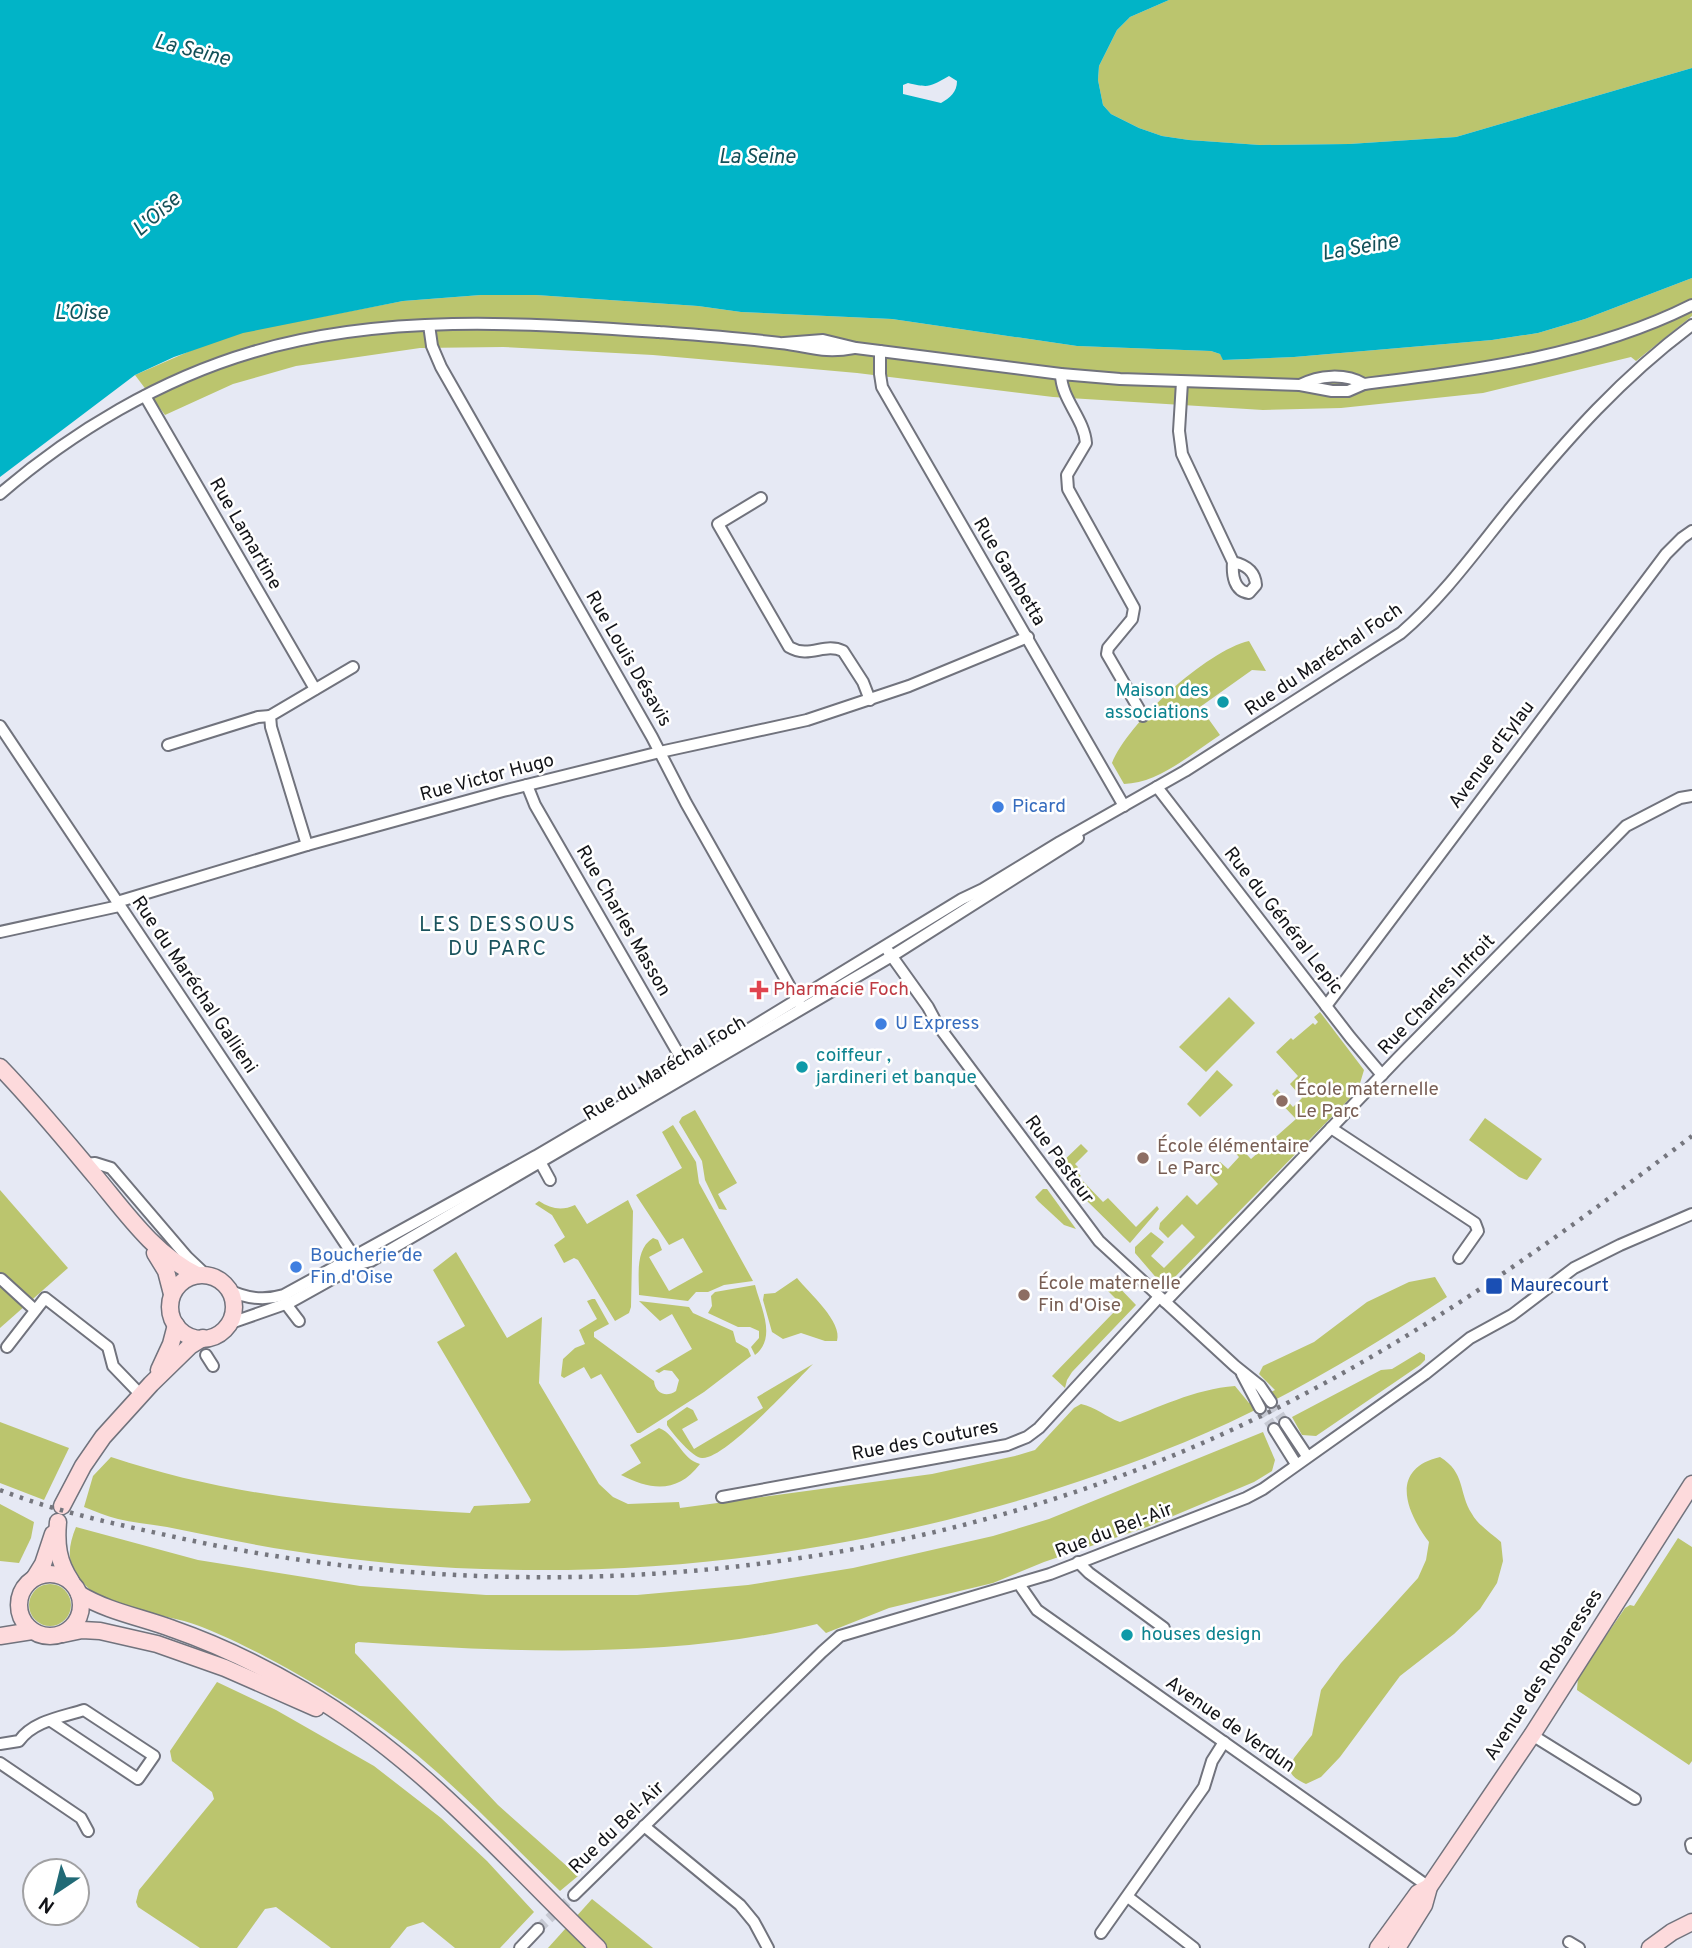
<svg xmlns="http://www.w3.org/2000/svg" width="1692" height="1948" viewBox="0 0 1692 1948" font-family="Overpass,sans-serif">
  <rect width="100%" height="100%" fill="#e6e9f4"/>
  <g fill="#bbc56e">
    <polygon points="1169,0 1692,0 1692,68 1456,137 1349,144 1260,145 1189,140 1162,136 1139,128 1111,114 1103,105 1098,80 1099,66 1117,30 1130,17"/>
    <polygon points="1692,278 1692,316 1636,361 1631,357 1483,393 1341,408 1263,410 1053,397 857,373 653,355 503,347 420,348 296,366 233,384 165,415 135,375 206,344 243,332 403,301 481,295 536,295 698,306 741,312 892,319 1077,346 1211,351 1220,354 1224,360 1294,357 1492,340 1538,333 1585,319"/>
    <path d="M1249 641 1266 671 1252 670 1200 707 1220 735C1191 754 1159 783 1124 784L1112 763C1128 723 1206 651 1249 641Z"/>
    <polygon points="1229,997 1255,1023 1206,1072 1179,1047"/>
    <polygon points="1320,1012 1364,1070 1358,1090 1171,1281 1159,1281 1135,1253 1135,1247 1151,1232 1164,1242 1151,1256 1164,1268 1195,1237 1182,1224 1168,1238 1159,1229 1160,1223 1187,1195 1197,1205 1218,1184 1208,1173 1215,1163 1220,1162 1228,1169 1239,1157 1230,1147 1235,1142 1251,1159 1296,1119 1272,1094 1277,1089 1293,1107 1302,1098 1290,1084 1298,1076 1276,1052 1291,1038 1293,1040 1313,1023 1315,1025 1318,1022 1314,1017"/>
    <polygon points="1217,1070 1233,1085 1200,1117 1187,1104"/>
    <polygon points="695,1110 737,1183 718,1194 727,1210 719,1209 705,1180 702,1161 679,1122 682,1117"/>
    <polygon points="1485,1118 1542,1159 1527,1180 1519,1177 1469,1140"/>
    <path d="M673 1125 696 1162 699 1183 753 1281 724 1285 708 1292H696L688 1301 639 1295C639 1275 635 1249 653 1238L658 1240 662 1250 649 1257 669 1291 703 1272 683 1238 669 1245 636 1195 682 1168 662 1132Z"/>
    <polygon points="1081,1144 1088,1151 1075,1164 1078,1167 1075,1170 1081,1176 1079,1177 1103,1202 1108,1198 1136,1227 1157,1206 1159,1209 1130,1243 1086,1200 1059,1165"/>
    <polygon points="1043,1189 1047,1189 1076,1229 1064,1225 1038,1201 1035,1197"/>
    <polygon points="0,1190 68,1268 0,1328"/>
    <path d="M628 1200 633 1211 631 1307 629 1313 615 1321 578 1260 574 1258 564 1263 554 1245 565 1237 552 1215 535 1204 539 1201C551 1209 562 1211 575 1205L587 1224Z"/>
    <path d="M456 1252 507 1338 542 1317 539 1383 599 1484 613 1497 628 1504 679 1502 680 1508 932 1474 1015 1456 1035 1450 1074 1408 1081 1404C1096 1407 1106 1417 1120 1422 1157 1408 1195 1389 1235 1386L1249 1403 1275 1390 1259 1374 1263 1366 1314 1342 1367 1302 1409 1282 1435 1277 1447 1297C1364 1352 1277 1404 1185 1442 905 1557 592 1598 293 1551 251 1545 209 1535 167 1527 151 1524 134 1523 118 1519 106 1516 95 1511 84 1507L93 1476 111 1457C227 1496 349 1507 470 1513L474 1506 529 1503 531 1500 437 1342 465 1326 433 1270Z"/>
    <path d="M797 1278C809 1293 843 1322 837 1341H825L801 1333 783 1339 772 1332 763 1300 764 1294 775 1293Z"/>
    <polygon points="1111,1279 1136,1305 1072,1372 1067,1380 1065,1388 1052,1376 1116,1310 1118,1312 1122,1308 1121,1304 1104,1287"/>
    <path d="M755 1285C761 1308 777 1338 755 1355L751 1347 759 1338V1331L750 1327H738L708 1313 712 1306 711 1296 715 1292Z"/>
    <path d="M592 1299H595L609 1324 594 1332V1337L654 1381C655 1393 666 1398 676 1391L679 1380 672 1371 664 1370 659 1373 655 1371 692 1349 672 1314 660 1321 639 1301 689 1307 693 1313 733 1331 736 1342 748 1349 751 1356 704 1392 640 1433H637L601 1374 591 1379 584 1367 564 1378 561 1376 563 1359 575 1348 585 1344 579 1330 597 1319 587 1301Z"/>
    <polygon points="1420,1352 1425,1355 1425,1360 1420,1365 1316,1436 1302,1435 1292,1417 1381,1370 1392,1369"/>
    <path d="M813 1364C795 1382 724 1460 702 1458 693 1458 672 1433 667 1425V1421L687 1407 693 1410 698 1420 682 1429 694 1449 763 1408 757 1397Z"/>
    <polygon points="0,1422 69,1448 44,1500 0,1483"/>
    <path d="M659 1428C677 1435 681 1459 700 1464 678 1493 652 1491 621 1475L641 1463 630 1445Z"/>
    <path d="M1263 1432 1275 1460 1272 1471 1254 1482 1147 1527 1044 1562 993 1583 889 1608 826 1633 817 1624C671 1660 507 1652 358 1642L355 1644V1653L498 1805 578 1876 560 1891C519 1852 480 1810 438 1773 387 1727 327 1689 266 1657 241 1644 211 1629 184 1621 152 1612 109 1610 85 1585 66 1566 67 1549 76 1527L198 1560 360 1586 486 1595H637L748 1585 853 1568 993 1536 1049 1519Z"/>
    <path d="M1440 1457C1466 1473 1458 1492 1472 1514 1478 1525 1492 1534 1501 1542L1503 1561 1497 1583 1480 1609 1454 1634 1400 1676 1340 1757 1321 1777 1306 1784C1299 1781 1292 1777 1289 1769L1294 1758 1312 1735 1321 1690 1341 1663 1418 1578 1426 1560 1429 1542C1406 1512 1389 1469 1440 1457Z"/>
    <polygon points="0,1504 34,1522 31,1538 19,1563 0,1561"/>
    <polygon points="1678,1538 1692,1547 1692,1761 1689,1765 1577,1690 1578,1677 1625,1608 1630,1605 1634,1606"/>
    <circle cx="50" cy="1605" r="21"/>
    <polygon points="217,1682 276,1710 374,1766 441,1818 487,1861 534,1912 500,1948 455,1948 423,1922 407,1927 390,1948 331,1948 276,1907 265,1909 237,1948 200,1948 138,1907 136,1902 139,1890 214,1799 212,1792 172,1761 170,1751"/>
    <polygon points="592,1899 653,1948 548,1948"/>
  </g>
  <path fill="#01b4c7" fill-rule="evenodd" d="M0 0H1169L1130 17 1117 30 1099 66 1098 80 1103 105 1111 114 1139 128 1162 136 1189 140 1260 145 1349 144 1456 137 1692 68V278L1585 319 1538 333 1492 340 1294 357 1223 360 1220 354 1211 351 1077 346 892 319 741 312 698 306 536 295H481L403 301 243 333 174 357 135 375 0 477ZM949 76 957 81C957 92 950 98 941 103L903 94V85L908 83C930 88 929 87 949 76Z"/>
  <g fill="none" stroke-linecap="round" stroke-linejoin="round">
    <g stroke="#c6c9d3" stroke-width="10" stroke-dasharray="10 5" stroke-linecap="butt">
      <polyline points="1271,1402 1285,1423"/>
      <polyline points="1260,1408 1274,1429"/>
      <polyline points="538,1929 574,1895"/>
    </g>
    <defs>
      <g id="street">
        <polyline points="429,325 432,346 441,367 652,737 686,803 799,1003"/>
        <path d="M784 343 823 340 856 348 1061 374 1120 379 1300 385 1332 391H1348L1364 384C1475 370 1591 356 1692 305"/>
        <polyline points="880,351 880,374 882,387 1124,806"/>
        <path d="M1061 374C1061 399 1084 418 1086 443L1067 475 1068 489 1134 608 1132 619 1108 648 1107 654 1143 716"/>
        <path d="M1182 382 1179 431 1182 454 1233 562C1232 575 1234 591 1249 593L1256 585C1255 571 1246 565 1233 562"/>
        <path d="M1300 385C1319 375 1345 373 1364 384"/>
        <polyline points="145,396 315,689"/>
        <path d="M0 494C73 431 161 379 253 352 384 313 525 323 659 332 699 335 740 338 780 343 810 346 822 354 854 348"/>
        <path d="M761 498 718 524 789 647C810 659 824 642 843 651L863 682 870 700"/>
        <polyline points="0,726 355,1258"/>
        <polyline points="168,745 258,717 270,716"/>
        <polyline points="527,785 535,805 689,1072"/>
        <polyline points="1157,787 1350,1037 1382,1075"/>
        <polyline points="307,845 271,727 270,716 353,667"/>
        <polyline points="117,902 307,845 503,791 660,752 807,720 909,686 1028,637"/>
        <polyline points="0,932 119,906"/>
        <polyline points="888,951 928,1007 937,1024 1099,1241 1235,1366 1260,1386 1271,1402"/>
        <polyline points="1326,1006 1666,554 1682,538 1692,531"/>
        <polyline points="1331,1128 1475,1223 1478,1231 1459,1258"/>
        <polyline points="538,1158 550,1180"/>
        <polyline points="85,1164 95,1163 111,1168 187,1257 206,1275"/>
        <polyline points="1,1279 35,1310"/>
        <path d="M229 1290C247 1299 264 1301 284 1295L536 1156 687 1067 962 899 983 889 1060 842 1185 771 1401 633C1444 596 1477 549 1513 505 1568 438 1622 377 1692 325"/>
        <polyline points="1165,1302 1398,1058 1626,826 1680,798 1692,796"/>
        <polyline points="286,1304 299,1321"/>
        <polyline points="228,1324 291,1302 359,1264 371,1261 892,956 1078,838"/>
        <polyline points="7,1347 45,1298 108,1347 113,1366 141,1395"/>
        <polyline points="206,1355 213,1366"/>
        <polyline points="1242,1374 1260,1408"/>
        <polyline points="1285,1423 1307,1456"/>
        <polyline points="1274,1429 1296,1464"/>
        <polyline points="722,1497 1007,1445 1027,1437 1039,1428 1159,1297"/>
        <polyline points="1078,1562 1089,1573 1164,1628"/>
        <polyline points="1019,1584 1037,1610 1429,1887"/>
        <polyline points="1532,1735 1635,1799"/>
        <path d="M0 1744 19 1741C33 1721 62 1717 84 1710L154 1756 138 1779 51 1721"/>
        <polyline points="0,1763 81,1818 88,1831"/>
        <polyline points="644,1826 740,1905 754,1922 768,1948"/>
        <polyline points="1691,1844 1692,1848"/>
        <polyline points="574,1895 822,1652 840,1636 1050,1574 1246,1498 1263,1489 1425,1374 1470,1338 1512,1315 1574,1268 1620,1245 1692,1214"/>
        <polyline points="1128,1897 1194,1948"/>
        <polyline points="1101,1933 1204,1787 1212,1761 1224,1742"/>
        <polyline points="1569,1942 1579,1948"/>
        <polyline points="520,1948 538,1929"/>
      </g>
      <g id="secondary">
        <path d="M0 1067C34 1102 65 1140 96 1177 126 1213 154 1254 197 1275"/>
        <polyline points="155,1253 166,1271 172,1294"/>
        <circle cx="202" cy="1307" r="32"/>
        <polyline points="159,1370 171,1344 176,1325"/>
        <polyline points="62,1506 83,1466 103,1437 151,1384 190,1346 203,1338"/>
        <path d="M58 1522C56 1544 58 1562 71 1581"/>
        <circle cx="50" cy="1605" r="31"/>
        <polyline points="35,1577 43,1564 53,1534"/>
        <path d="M79 1594C109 1612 141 1617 173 1629 219 1645 262 1666 303 1690 418 1756 504 1857 598 1948"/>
        <polyline points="63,1634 82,1630 100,1631 157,1644 225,1668 316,1708"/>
        <polyline points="0,1636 32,1631"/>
        <polyline points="1378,1948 1418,1893 1429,1887"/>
        <polyline points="1397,1948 1424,1905 1429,1887 1532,1735 1692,1484"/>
        <polyline points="1650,1948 1672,1932 1692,1922"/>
      </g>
    </defs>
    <use href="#street" stroke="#71737d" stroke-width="14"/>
    <use href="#secondary" stroke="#71737d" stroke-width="19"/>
    <use href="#street" stroke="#fff" stroke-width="10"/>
    <use href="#secondary" stroke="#fddadc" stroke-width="16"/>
    <path stroke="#75767e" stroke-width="4.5" stroke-dasharray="3.5 7" stroke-linecap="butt" d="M0 1490C57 1512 116 1524 175 1537 523 1614 900 1581 1225 1433 1394 1356 1545 1248 1692 1136"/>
  </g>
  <g fill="#0f9aa8" stroke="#fff" stroke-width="2.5">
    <circle cx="1223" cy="702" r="7"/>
    <circle cx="802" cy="1067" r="7"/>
    <circle cx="1127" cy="1635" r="7"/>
  </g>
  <g fill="#3f7fe0" stroke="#fff" stroke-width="2.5">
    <circle cx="998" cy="807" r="7"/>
    <circle cx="881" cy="1024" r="7"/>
    <circle cx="296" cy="1267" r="7"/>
  </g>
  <path fill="#e0444e" stroke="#fff" stroke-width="2.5" d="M755.5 979.5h7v7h7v7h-7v7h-7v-7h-7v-7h7z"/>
  <g fill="#8d6e63" stroke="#fff" stroke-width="2.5">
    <circle cx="1282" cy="1101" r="7"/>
    <circle cx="1143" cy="1158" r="7"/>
    <circle cx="1024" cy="1295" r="7"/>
  </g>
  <rect fill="#1a4fb4" stroke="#fff" stroke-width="2.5" x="1485" y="1277" width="18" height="18" rx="3.5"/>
  <g text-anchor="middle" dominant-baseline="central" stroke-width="5" stroke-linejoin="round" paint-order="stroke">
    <g font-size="19" fill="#131418" stroke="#fff">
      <text transform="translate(245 534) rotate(60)">Rue Lamartine</text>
      <text transform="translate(1009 572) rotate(59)">Rue Gambetta</text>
      <text transform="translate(628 659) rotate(60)">Rue Louis Désavis</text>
      <text transform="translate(1324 660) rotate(-34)">Rue du Maréchal Foch</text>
      <text transform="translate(1492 755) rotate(-53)">Avenue d'Eylau</text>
      <text transform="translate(487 778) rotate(-15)">Rue Victor Hugo</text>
      <text transform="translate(623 921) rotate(60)">Rue Charles Masson</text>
      <text transform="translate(1283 921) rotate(52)">Rue du Général Lepic</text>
      <text transform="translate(194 985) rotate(56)">Rue du Maréchal Gallieni</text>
      <text transform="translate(1437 995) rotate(-46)">Rue Charles Infroit</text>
      <text transform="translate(665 1069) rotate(-31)">Rue du Maréchal Foch</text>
      <text transform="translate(1059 1160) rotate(54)">Rue Pasteur</text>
      <text transform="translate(925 1441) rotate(-11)">Rue des Coutures</text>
      <text transform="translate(1114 1531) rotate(-21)">Rue du Bel-Air</text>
      <text transform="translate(1544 1675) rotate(-57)">Avenue des Robaresses</text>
      <text transform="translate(1230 1725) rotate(35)">Avenue de Verdun</text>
      <text transform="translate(617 1828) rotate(-44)">Rue du Bel-Air</text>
    </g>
    <g font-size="19" fill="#0d838f" stroke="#fff" text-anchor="start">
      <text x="1209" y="691" text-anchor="end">Maison des<tspan x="1209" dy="22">associations</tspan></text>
      <text x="816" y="1056">coiffeur ,<tspan x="816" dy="22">jardineri et banque</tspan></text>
      <text x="1141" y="1635">houses design</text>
    </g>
    <g font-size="19" fill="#366cbe" stroke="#fff" text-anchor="start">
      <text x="1012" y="807">Picard</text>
      <text x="895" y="1024">U Express</text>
      <text x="310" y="1256">Boucherie de<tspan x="310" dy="22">Fin d'Oise</tspan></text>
    </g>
    <g font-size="19" fill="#be3a42" stroke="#fff" text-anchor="start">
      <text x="773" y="990">Pharmacie Foch</text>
    </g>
    <g font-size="19" fill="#785e54" stroke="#fff" text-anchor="start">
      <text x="1296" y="1090">École maternelle<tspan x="1296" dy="22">Le Parc</tspan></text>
      <text x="1157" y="1147">École élémentaire<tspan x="1157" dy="22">Le Parc</tspan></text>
      <text x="1038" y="1284">École maternelle<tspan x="1038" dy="22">Fin d'Oise</tspan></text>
    </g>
    <g font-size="19" fill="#164399" stroke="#fff" text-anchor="start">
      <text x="1510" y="1286">Maurecourt</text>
    </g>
    <g font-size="21" font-style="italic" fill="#135058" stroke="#fff">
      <text transform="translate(192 51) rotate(14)">La Seine</text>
      <text x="757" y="157">La Seine</text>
      <text transform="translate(157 215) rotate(-41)">L'Oise</text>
      <text transform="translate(1360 248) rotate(-10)">La Seine</text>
      <text x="81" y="313">L’Oise</text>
    </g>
    <g font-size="21" letter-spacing="2" fill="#1a535d" stroke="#fff">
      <text x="498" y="925">LES DESSOUS<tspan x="498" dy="24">DU PARC</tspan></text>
    </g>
  </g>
  <g transform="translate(56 1892) rotate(215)"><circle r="33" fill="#ffffff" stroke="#a1a1a3" stroke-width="2"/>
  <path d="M0-5L12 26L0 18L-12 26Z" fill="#216a76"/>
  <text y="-10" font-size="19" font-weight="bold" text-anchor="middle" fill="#131418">N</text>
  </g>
</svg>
